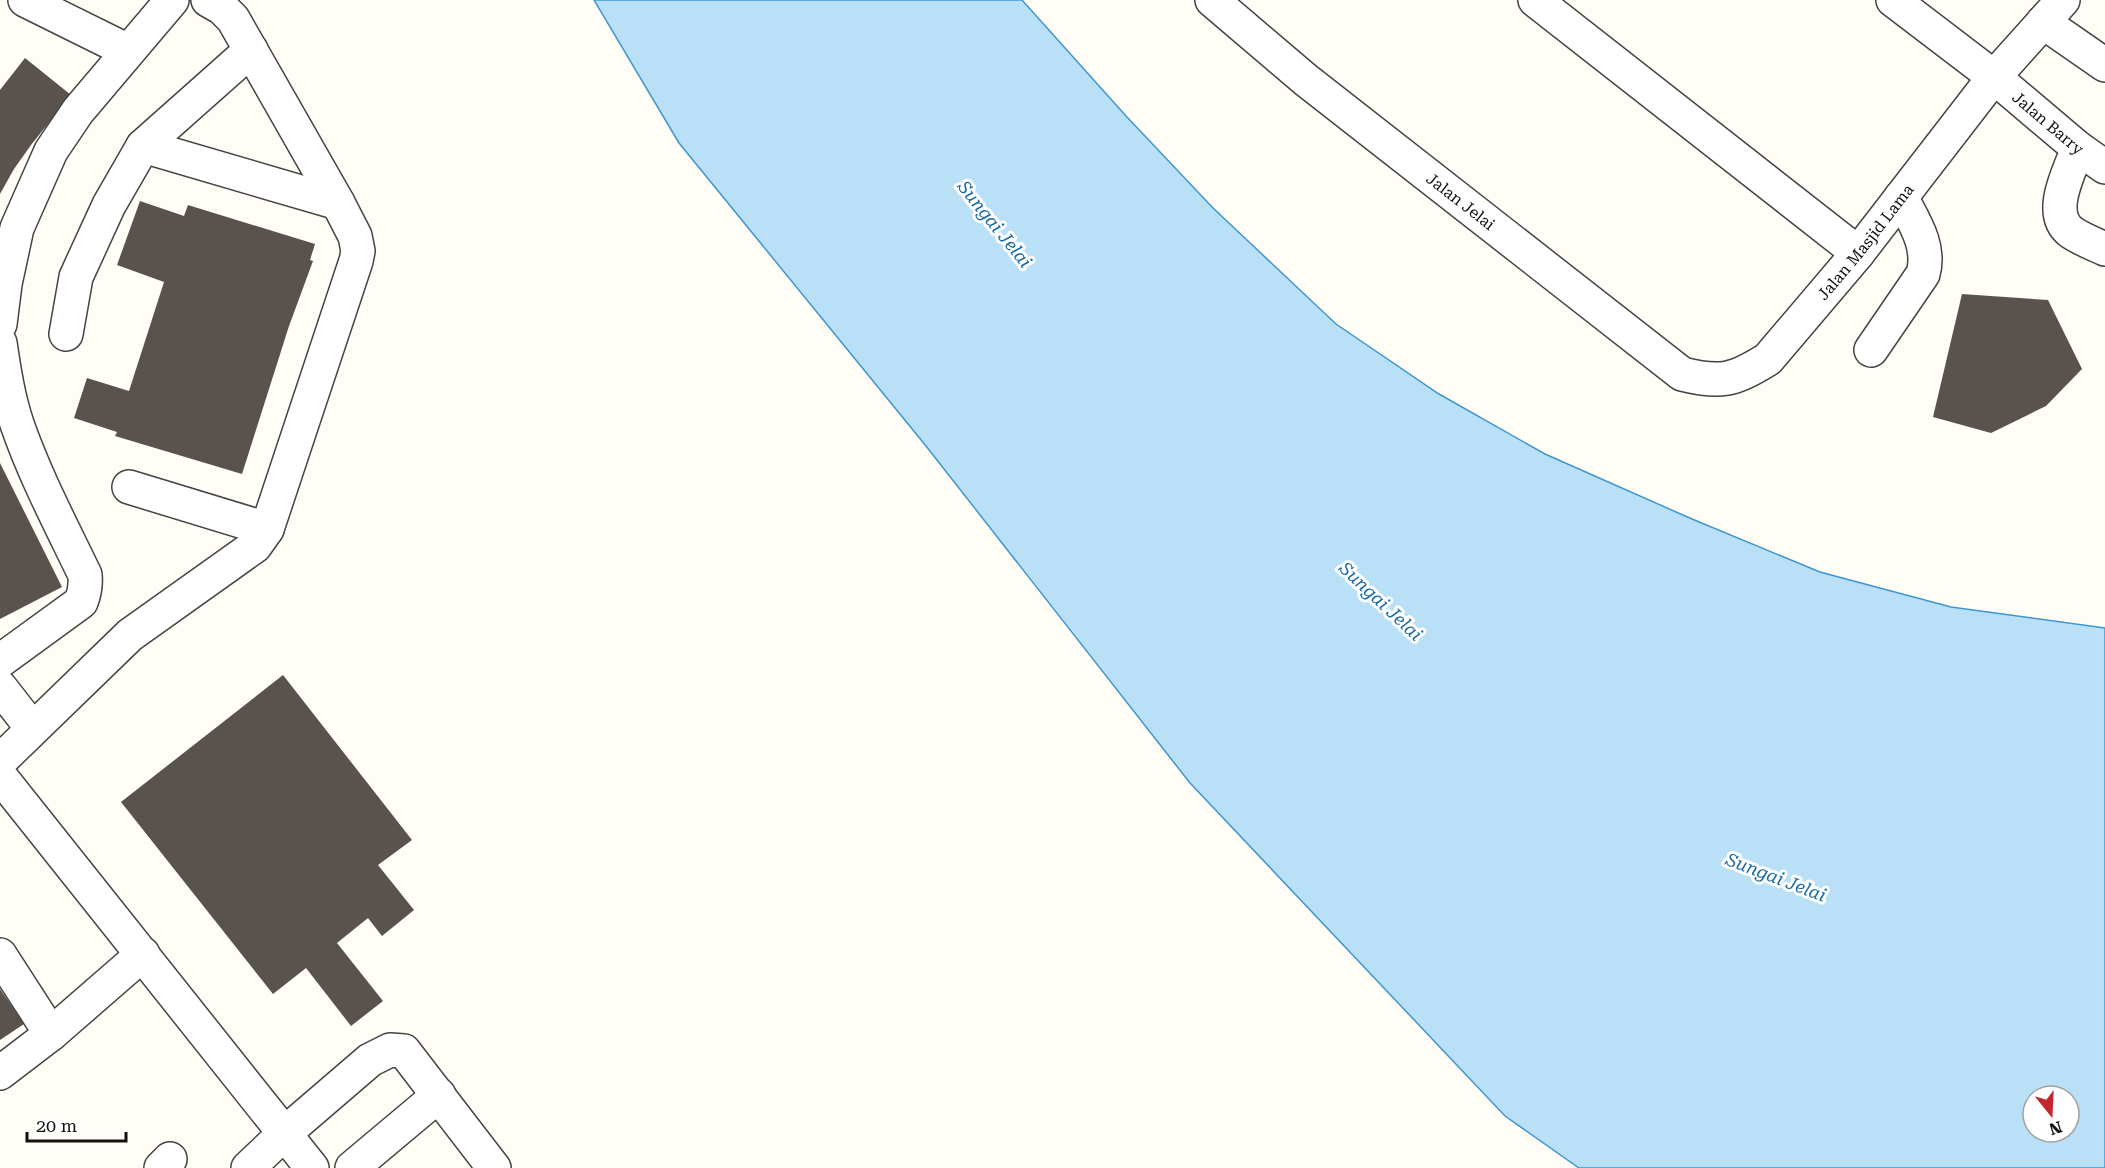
<svg xmlns="http://www.w3.org/2000/svg" width="2105" height="1168" viewBox="0 0 2105 1168" font-family="'Roboto Serif',serif">
  <rect width="100%" height="100%" fill="#fffdf5"/>
  <path fill="#b9e0f7" stroke="#3f96cf" stroke-width="1.5" fill-rule="evenodd" d="M594 0H1022L1126 116 1213 208 1336 324 1439 394 1545 454 1692 519 1820 572 1951 607 2105 628V1168H1579L1505 1116 1190 783 926 446 679 143ZM2033 1096H2069V1132H2033Z"/>
  <g fill="#5a524d">
    <polygon points="25,58 71,95 31,145 14,169 0,194 0,90"/>
    <polygon points="140,201 184,216 188,205 315,244 310,260 313,261 289,326 242,474 115,436 117,432 74,418 87,378 129,391 164,282 117,265"/>
    <polygon points="1962,294 2048,300 2082,369 2046,406 1991,433 1933,417"/>
    <polygon points="0,463 62,587 0,619"/>
    <polygon points="283,675 412,840 378,865 414,910 382,936 368,918 337,943 383,1001 351,1026 306,968 273,994 121,802"/>
    <polygon points="0,989 24,1024 0,1040"/>
  </g>
  <g fill="none" stroke-linecap="round" stroke-linejoin="round">
    <defs>
      <g id="minor">
        <polyline points="25,0 128,51"/>
        <path id="s1" d="M1212 0 1306 80 1682 374C1721 384 1735 380 1768 359L1858 253 1994 77 2063 0"/>
        <polyline points="1535,0 1858,253"/>
        <path id="s2" d="M1893 0 1994 77 2078 148 2105 167"/>
        <polyline points="2043,22 2105,65"/>
        <polyline points="143,146 338,203"/>
        <path d="M2078 148C2070 171 2046 213 2071 232 2081 239 2094 244 2105 249"/>
        <polyline points="0,324 5,284 17,228 51,151 78,111 172,0"/>
        <polyline points="66,334 76,277 109,205 143,146 251,50"/>
        <path d="M0 343C4 370 8 397 17 424 35 476 61 525 85 575 86 585 85 592 81 602L0 661"/>
        <path d="M1871 350 1923 274C1931 246 1914 222 1901 197"/>
        <polyline points="129,487 267,529"/>
        <polyline points="0,687 32,728"/>
        <polyline points="0,761 130,635 255,546 267,529 356,261 358,251 355,236 338,203 233,19 222,8 208,0"/>
        <polyline points="0,776 312,1168"/>
        <polyline points="0,955 51,1034"/>
        <polyline points="0,1073 51,1034 143,954"/>
        <polyline points="161,1168 170,1159"/>
        <polyline points="248,1168 285,1133 370,1060 390,1050 404,1051 494,1168"/>
        <polyline points="352,1168 439,1095"/>
      </g>
    </defs>
    <use href="#minor" stroke="#444" stroke-width="36"/>
    <use href="#minor" stroke="#fff" stroke-width="33"/>
  </g>
  <g text-anchor="middle" dominant-baseline="central" stroke-width="6" stroke-linejoin="round" paint-order="stroke">
    <g font-size="16" fill="#111" stroke="#fff">
      <text stroke="none"><textPath href="#s2" startOffset="198">Jalan Barry</textPath></text>
      <text stroke="none"><textPath href="#s1" startOffset="320">Jalan Jelai</textPath></text>
      <text stroke="none"><textPath href="#s1" startOffset="844">Jalan Masjid Lama</textPath></text>
    </g>
    <g font-size="18" font-style="italic" fill="#1768a6" stroke="#fff">
      <text transform="translate(995 224) rotate(51)">Sungai Jelai</text>
      <text transform="translate(1381 601) rotate(43)">Sungai Jelai</text>
      <text transform="translate(1776 877) rotate(21)">Sungai Jelai</text>
    </g>
  </g>
  <g transform="translate(2051 1114) rotate(162)"><circle r="28" fill="#ffffff" stroke="#a0a0a0" stroke-width="1.5"/>
  <path d="M0-4.5L10 22L0 15L-10 22Z" fill="#c4262e"/>
  <text y="-9" font-size="16" font-weight="bold" text-anchor="middle" fill="#111111">N</text>
  </g>
  <path d="M27 1132v9h99v-9" fill="none" stroke="#111111" stroke-width="3"/>
  <text x="36" y="1132" font-size="18" fill="#111111" stroke="#ffffff" stroke-width="4.5" paint-order="stroke">20 m</text>
</svg>
